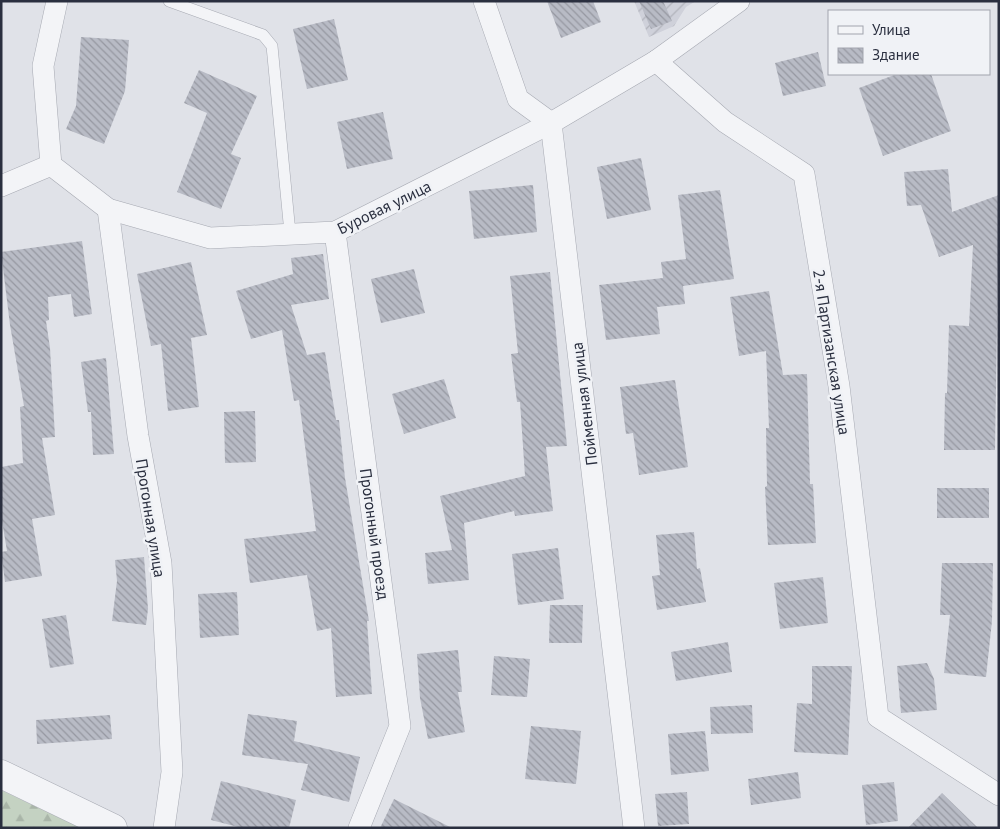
<svg xmlns="http://www.w3.org/2000/svg" width="1000" height="829" viewBox="0 0 1000 829" font-family="'PT Sans',sans-serif">
  <defs>
    <pattern id="industrial-furrows" width="10" height="10" patternUnits="userSpaceOnUse" patternTransform="scale(1.25)"><rect width="10" height="10" fill="#cfd1da"/><path d="M-1 1l2-2M0 10L10 0M9 11l2-2" fill="none" stroke="#b2b4bc"/></pattern>
    <pattern id="forest-firs" width="22" height="20" patternUnits="userSpaceOnUse" patternTransform="scale(1.25)"><rect width="22" height="20" fill="#c4d2c2"/><path d="M5 1l3.5 6h-7zM16 11l3.5 6h-7z" fill="#a9b5a8"/></pattern>
    <pattern id="building-back-hatch" width="6" height="6" patternUnits="userSpaceOnUse" patternTransform="scale(1.25)"><rect width="6" height="6" fill="#b8bbc5"/><path d="M-1 5l2 2M0 0l6 6M5-1l2 2" fill="none" stroke="#9698a1"/></pattern>
  </defs>
  <rect width="100%" height="100%" fill="#e0e2e8"/>
  <polygon fill="url(#industrial-furrows)" points="634,1 696,1 686,7 674,26 649,37"/>
  <polygon fill="url(#forest-firs)" points="1,790 81,828 1,828"/>
  <g fill="url(#building-back-hatch)">
    <polygon points="547,1 593,1 601,22 561,38"/>
    <polygon points="639,1 663,1 672,21 651,29"/>
    <polygon points="334,19 348,80 307,89 293,29"/>
    <polygon points="81,37 129,40 125,91 104,144 66,129 76,106"/>
    <polygon points="818,52 826,86 783,96 775,63"/>
    <polygon points="199,70 257,96 231,154 241,158 221,209 177,192 207,113 184,103"/>
    <polygon points="897,74 931,74 951,131 883,156 859,88"/>
    <polygon points="383,112 393,159 347,169 337,122"/>
    <polygon points="641,158 651,210 607,219 597,167"/>
    <polygon points="948,169 952,212 999,195 995,450 944,450 945,393 947,393 949,325 969,326 973,245 939,257 921,205 907,206 904,172"/>
    <polygon points="533,185 537,232 474,239 469,191"/>
    <polygon points="720,190 734,279 683,286 685,304 657,307 660,334 606,340 599,285 663,278 661,262 686,259 678,195"/>
    <polygon points="82,241 92,314 74,317 71,294 48,297 49,320 46,321 50,348 55,437 42,438 55,515 32,519 42,576 5,582 1,552 7,551 1,515 1,467 23,463 20,407 24,406 10,325 1,252"/>
    <polygon points="323,254 329,299 291,305 307,355 325,352 336,420 339,420 345,478 369,621 367,621 372,694 336,697 331,628 317,631 307,575 250,583 244,539 316,531 299,400 294,401 282,330 251,339 236,291 293,274 291,258"/>
    <polygon points="191,262 207,335 191,338 199,407 168,411 161,344 151,346 137,274"/>
    <polygon points="414,269 425,313 381,323 371,279"/>
    <polygon points="550,272 567,446 546,447 553,511 515,516 514,511 464,523 469,580 428,584 425,553 452,550 440,496 525,476 520,402 517,402 511,354 518,353 510,276"/>
    <polygon points="769,291 783,375 807,374 810,484 813,484 816,543 768,545 765,487 767,486 766,428 769,428 766,351 739,356 730,297"/>
    <polygon points="106,358 114,454 93,455 91,412 88,412 81,362"/>
    <polygon points="444,379 456,418 404,434 392,394"/>
    <polygon points="675,380 688,467 639,475 633,433 626,434 620,387"/>
    <polygon points="255,411 256,462 225,463 224,412"/>
    <rect x="937" y="488" width="52" height="30"/>
    <polygon points="694,532 697,569 700,568 706,602 657,610 652,576 660,575 656,535"/>
    <polygon points="558,548 564,599 518,605 512,554"/>
    <polygon points="144,557 148,609 146,625 112,621 117,581 115,560"/>
    <polygon points="942,563 993,563 992,621 986,677 944,673 950,615 940,615"/>
    <polygon points="823,577 828,623 780,629 774,583"/>
    <polygon points="237,592 239,635 200,638 198,594"/>
    <polygon points="550,605 583,605 582,643 549,643"/>
    <polygon points="66,615 74,664 50,668 42,619"/>
    <polygon points="728,642 732,672 676,681 671,652"/>
    <polygon points="458,650 462,692 458,692 465,732 428,739 420,698 417,654"/>
    <polygon points="494,656 530,659 527,697 491,695"/>
    <polygon points="927,663 934,679 937,710 901,713 897,666"/>
    <polygon points="812,666 852,666 848,755 794,752 797,703 812,704"/>
    <polygon points="752,705 753,733 711,734 710,707"/>
    <polygon points="248,714 297,721 294,741 360,757 349,802 301,790 308,764 242,755"/>
    <polygon points="110,715 112,739 37,744 36,720"/>
    <polygon points="531,726 581,731 576,784 525,779"/>
    <polygon points="705,731 709,771 671,775 668,734"/>
    <polygon points="798,772 801,798 751,805 748,779"/>
    <polygon points="221,781 296,800 289,828 242,828 211,820"/>
    <polygon points="894,782 898,821 866,825 862,785"/>
    <polygon points="687,792 689,824 658,826 655,794"/>
    <polygon points="942,793 978,828 908,828"/>
    <polygon points="394,799 452,828 380,828"/>
  </g>
  <g fill="none" stroke-linecap="round" stroke-linejoin="round">
    <defs>
      <polyline id="service" points="169,1 263,35 272,46 290,233"/>
      <g id="minor">
        <polyline points="484,1 518,99 551,123 634,828"/>
        <polyline points="656,61 725,122 804,174 839,386 878,717 999,795"/>
        <polyline points="51,165 43,66 57,1"/>
        <polyline points="1,186 51,165 108,209 210,238 335,232 551,123 656,61 739,1"/>
        <polyline points="108,209 138,436 161,563 172,772 164,828"/>
        <polyline points="335,232 400,726 359,828"/>
      </g>
      <polyline id="tertiary" points="1,774 113,828"/>
    </defs>
    <use href="#service" stroke="#a6a9b2" stroke-width="12"/>
    <use href="#minor" stroke="#a6a9b2" stroke-width="22"/>
    <use href="#tertiary" stroke="#a6a9b2" stroke-width="29"/>
    <use href="#service" stroke="#f3f4f7" stroke-width="11"/>
    <use href="#minor" stroke="#f3f4f7" stroke-width="21"/>
    <use href="#tertiary" stroke="#f3f4f7" stroke-width="28"/>
  </g>
  <g text-anchor="middle" dominant-baseline="central" stroke-width="5" stroke-linejoin="round" paint-order="stroke">
    <g font-size="16" fill="#2a2f3f" stroke="#f0f2f6">
      <text transform="translate(384 207) rotate(-26)">Буровая улица</text>
      <text transform="translate(832 352) rotate(81)">2-я Партизанская улица</text>
      <text transform="translate(584 404) rotate(-97)">Пойменная улица</text>
      <text transform="translate(151 518) rotate(81)">Прогонная улица</text>
      <text transform="translate(375 534) rotate(82)">Прогонный проезд</text>
    </g>
  </g>
  <rect width="1000" height="829" fill="none" stroke="#2a2f3f" stroke-width="5"/>
  <rect x="828" y="10" width="162" height="65" fill="#f0f2f6" stroke="#a1a4ad"/>
  <rect x="838" y="26" width="25" height="8" fill="#f3f4f7" stroke="#a1a4ad"/>
  <text x="872" y="35" font-size="15" fill="#2a2f3f">Улица</text>
  <rect x="838" y="48" width="25" height="15" fill="url(#building-back-hatch)" stroke="#a1a4ad"/>
  <text x="872" y="60" font-size="15" fill="#2a2f3f">Здание</text>
</svg>
